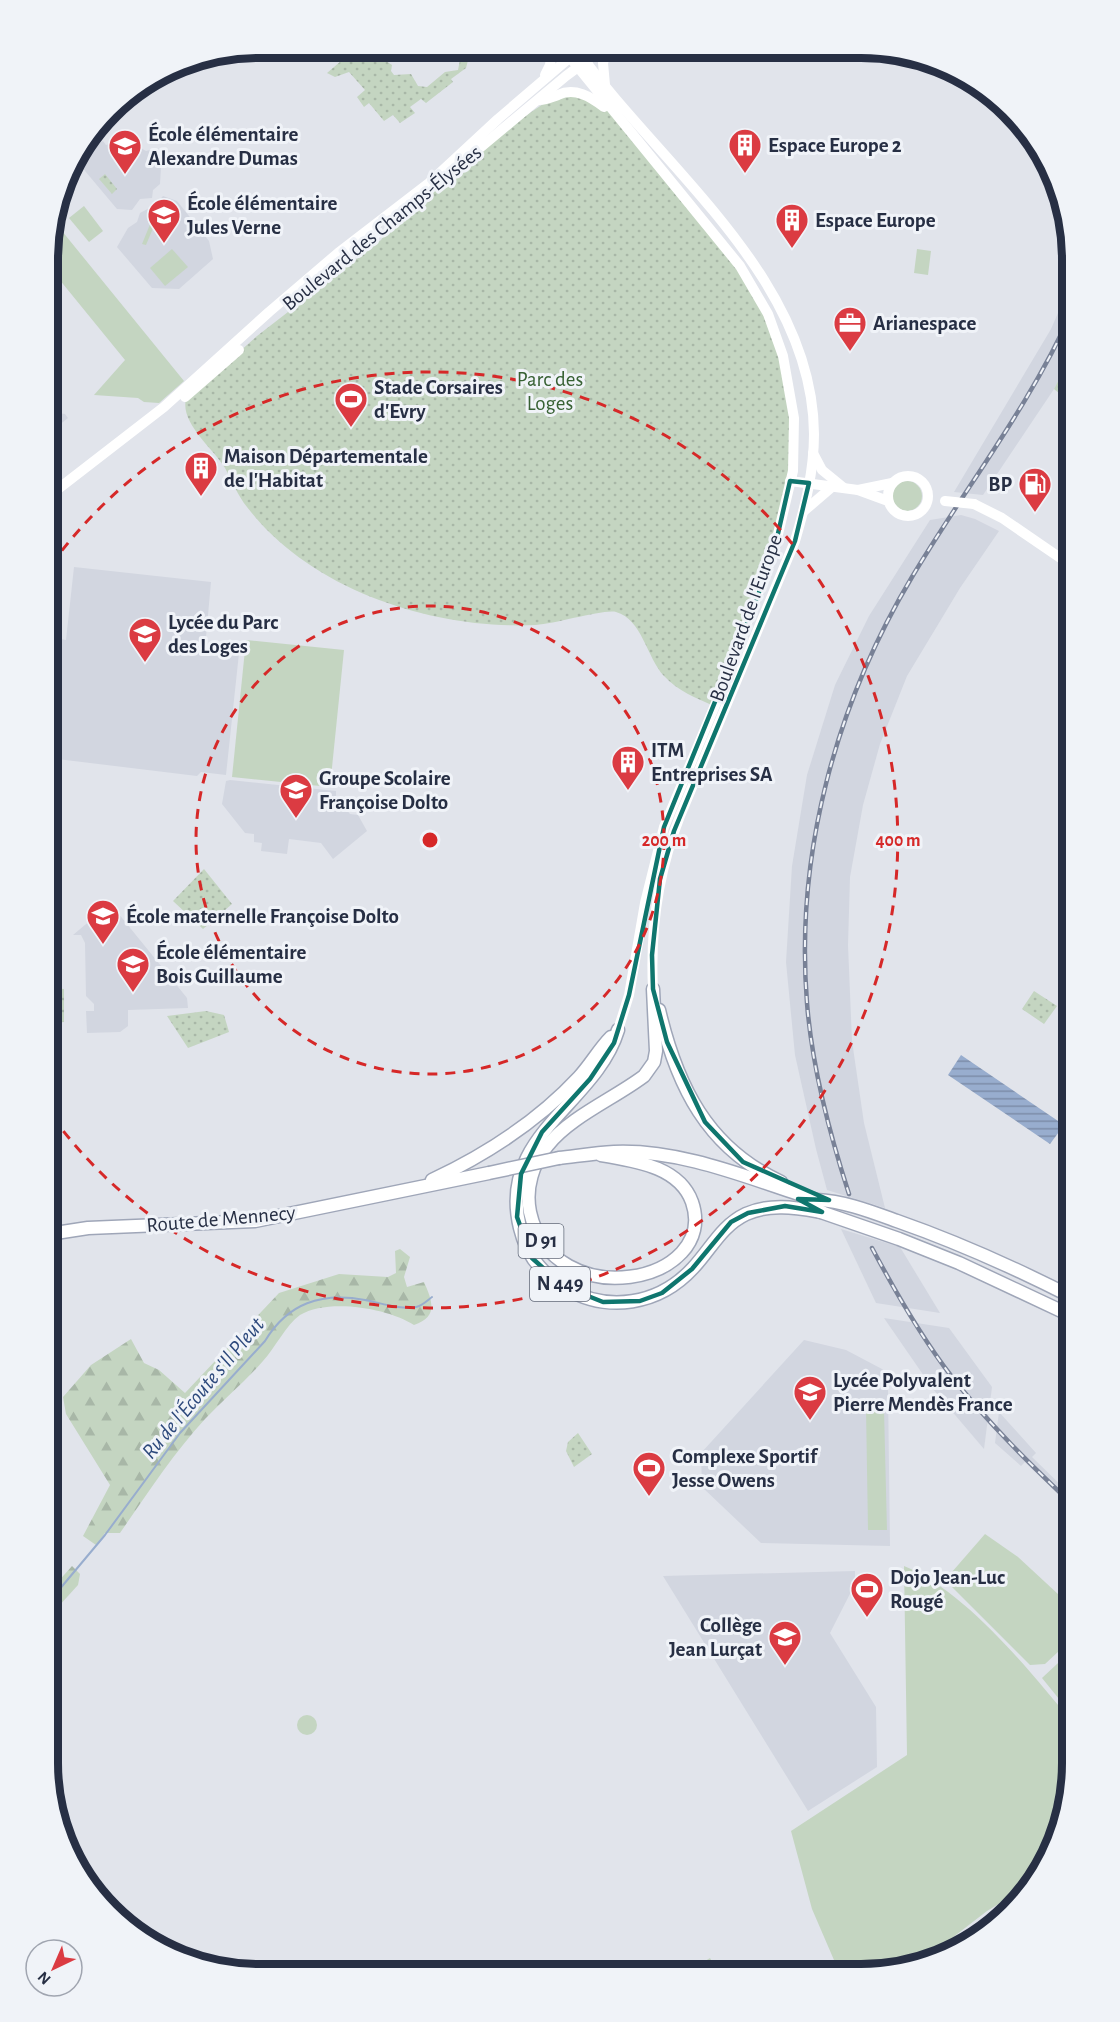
<svg xmlns="http://www.w3.org/2000/svg" width="1120" height="2022" viewBox="0 0 1120 2022" font-family="'Alegreya Sans',sans-serif">
  <defs>
    <pattern id="forest-firs" width="22" height="20" patternUnits="userSpaceOnUse" patternTransform="scale(1.5)"><rect width="22" height="20" fill="#c4d5c1"/><path d="M5 1l3.5 6h-7zM16 11l3.5 6h-7z" fill="#a8b7a7"/></pattern>
    <pattern id="park-dots" width="8" height="8" patternUnits="userSpaceOnUse" patternTransform="scale(1.5)"><rect width="8" height="8" fill="#c4d5c1"/><path d="M2 2h.1M6 6h.1" fill="none" stroke="#a8b7a7" stroke-width="1.8" stroke-linecap="round"/></pattern>
    <pattern id="water-rules" width="6" height="5" patternUnits="userSpaceOnUse" patternTransform="scale(1.5)"><rect width="6" height="5" fill="#98adce"/><path d="M0 2.5h6" fill="none" stroke="#7c8da9"/></pattern>
  </defs>
  <rect width="100%" height="100%" fill="#e1e4eb"/>
  <g fill="#d2d6e0">
    <polygon points="103,141 106,145 116,142 128,156 137,152 136,150 139,147 146,151 157,148 163,151 165,159 161,167 160,184 153,190 152,198 140,199 132,210 117,209 75,159 81,151"/>
    <polygon points="163,196 177,201 209,241 213,259 179,289 152,288 117,247 128,228 137,222 140,213 155,205"/>
    <polygon points="1072,281 1072,354 1054,389 983,495 954,492 1051,329"/>
    <polygon points="50,412 65,414 68,418 58,426 50,425"/>
    <polygon points="961,515 975,519 999,531 960,588 907,676 880,744 863,805 850,877 848,945 852,1041 864,1123 885,1208 827,1190 816,1149 795,1055 786,962 792,866 807,775 835,685 869,616 930,520"/>
    <polygon points="74,567 211,582 205,648 239,653 226,775 201,772 197,776 49,758 49,683 54,683 55,674 51,673 55,638 66,640"/>
    <polygon points="230,780 336,791 336,797 350,814 358,815 367,831 333,859 321,843 289,839 287,854 261,851 262,843 254,842 254,834 245,833 222,804 226,781"/>
    <polygon points="106,913 111,919 118,913 187,998 188,1008 128,1010 128,1026 120,1032 87,1033 86,1011 94,1011 94,1004 86,996 85,943 81,935 73,935 98,914 101,917"/>
    <polygon points="841,1229 900,1247 940,1313 876,1303"/>
    <polygon points="884,1318 949,1328 992,1387 984,1449 933,1389"/>
    <polygon points="804,1340 846,1350 882,1369 895,1380 888,1389 890,1546 761,1543 702,1487 701,1453"/>
    <polygon points="999,1412 1036,1453 1032,1457 1072,1496 1072,1507 1025,1462 1021,1466 995,1443"/>
    <polygon points="855,1571 855,1584 830,1633 876,1707 877,1767 808,1811 663,1576"/>
  </g>
  <g fill="#c4d5c1">
    <polygon points="84,206 103,231 89,242 69,218"/>
    <polygon points="155,212 159,214 146,245 142,244"/>
    <polygon points="53,220 184,381 159,403 144,402 138,398 94,395 125,360 50,268 50,232"/>
    <polygon points="172,249 188,267 165,286 150,268"/>
    <polygon points="917,249 931,251 928,275 914,273"/>
    <circle cx="907" cy="496" r="15"/>
    <polygon points="246,640 344,650 330,787 232,777"/>
    <polygon points="866,1409 884,1409 887,1530 868,1530"/>
    <polygon points="985,1534 1018,1557 1072,1607 1072,1639 1045,1664 1030,1665 945,1580"/>
    <path d="M904 1566C967 1592 1029 1670 1072 1722V1777L1061 1831 1033 1883 987 1911 917 1965 861 1974H840L812 1909 791 1831 907 1755Z"/>
    <polygon points="1072,1650 1072,1715 1042,1678"/>
    <circle cx="307" cy="1725" r="10"/>
  </g>
  <g fill="url(#forest-firs)">
    <path d="M400 1249 410 1257 404 1277 407 1287 424 1282C433 1302 438 1317 414 1325 388 1308 328 1298 300 1315 286 1325 275 1348 263 1361 245 1382 224 1399 205 1419 173 1454 147 1494 120 1533H105L96 1545 83 1536 110 1485 66 1414 63 1397 91 1365 131 1339 144 1363 159 1370 185 1393 279 1293 339 1274 388 1277 396 1273 395 1251Z"/>
    <polygon points="72,1566 80,1574 78,1585 48,1618 48,1593"/>
    <polygon points="996,1912 1000,1919 989,1931 926,1963"/>
    <polygon points="710,1958 719,1974 686,1973"/>
  </g>
  <g fill="url(#park-dots)">
    <polygon points="355,49 363,58 375,49 404,49 386,49 383,55 386,61 392,65 391,71 394,75 411,74 418,86 427,87 445,72 458,70 461,55 458,49 471,49 466,68 451,79 453,82 426,103 421,99 410,107 415,113 400,123 393,115 384,121 369,103 364,107 357,97 365,90 349,72 335,77 327,73"/>
    <path d="M584 94 615 115 740 266 783 356 794 444 774 551 714 706C696 698 678 691 664 676 647 658 642 619 616 612 604 609 555 624 536 625 435 630 311 591 247 507 238 496 232 481 225 468 213 448 180 423 186 399L257 336 381 240 395 220 490 140 549 100Z"/>
    <polygon points="105,174 117,189 112,194 99,179"/>
    <polygon points="1072,354 1072,386 1060,394 1054,389"/>
    <polygon points="204,869 232,904 203,929 173,901"/>
    <polygon points="49,988 64,989 64,1022 49,1023"/>
    <polygon points="1034,991 1057,1006 1044,1024 1022,1009"/>
    <polygon points="206,1011 224,1015 229,1032 188,1048 167,1016"/>
    <polygon points="578,1433 592,1454 574,1467 566,1451 568,1442"/>
  </g>
  <polygon fill="url(#water-rules)" points="961,1055 1064,1125 1050,1144 948,1075"/>
  <g fill="none" stroke-linecap="round" stroke-linejoin="round">
    <path stroke="#98adce" stroke-width="2" d="M48 1603 105 1535 180 1433 265 1341C288 1303 321 1292 365 1300 381 1303 401 1310 416 1307 422 1306 428 1300 432 1297"/>
    <defs>
      <g id="primary">
        <path d="M659 1010C677 1086 707 1148 781 1182"/>
        <path d="M618 1030C595 1105 497 1135 520 1228 526 1254 542 1274 565 1288 608 1313 659 1305 693 1268 711 1249 721 1226 746 1214 770 1203 797 1208 822 1212"/>
        <path d="M601 1155C634 1161 679 1166 692 1202 720 1283 553 1317 530 1212 525 1188 533 1163 548 1145 570 1117 615 1098 644 1076L654 1062 656 1051 653 989"/>
        <path d="M559 1158C577 1156 596 1153 614 1152 683 1149 753 1180 817 1200 844 1201 872 1212 897 1221 957 1242 1015 1268 1072 1297"/>
        <path d="M432 1180C485 1155 539 1120 579 1077 591 1064 599 1049 611 1037"/>
        <polyline points="815,1210 899,1239 959,1263 1072,1316"/>
        <polyline points="49,1234 88,1228 255,1221 489,1173"/>
      </g>
    </defs>
    <use href="#primary" stroke="#9fa6b8" stroke-width="15"/>
    <g stroke="#fff" stroke-width="10">
      <polyline points="564,50 740,266 768,314 783,356 794,418 793,471 774,551 723,686 664,827 645,903 629,995 618,1030"/>
      <path d="M577 50C661 167 813 278 814 434 814 471 805 507 795 541L680 816C658 872 650 929 653 989"/>
      <polyline points="545,75 550,65 552,50"/>
      <polyline points="605,85 603,63 607,50"/>
      <path d="M539 100C547 100 550 98 558 95 575 87 591 97 604 107"/>
      <polyline points="450,173 566,76 601,50"/>
      <polyline points="304,292 378,232"/>
      <polyline points="185,397 239,350"/>
      <polyline points="813,453 822,470 844,488"/>
      <circle cx="908" cy="496" r="20"/>
      <polyline points="790,481 858,490 888,501"/>
      <polyline points="858,490 892,483"/>
      <polyline points="49,496 164,407 269,312 338,253 429,183 498,119 574,54"/>
      <polyline points="974,504 1002,518 1072,566"/>
      <polyline points="804,511 832,487"/>
    </g>
    <use href="#primary" stroke="#fff" stroke-width="12"/>
    <defs>
      <g id="rail">
        <path d="M849 1194C829 1132 812 1068 807 1003 795 854 836 704 912 577 965 488 1030 406 1072 311"/>
        <path d="M872 1248C896 1293 921 1337 952 1377 988 1423 1030 1464 1072 1504"/>
      </g>
    </defs>
    <use href="#rail" stroke="#788196" stroke-width="4.5"/>
    <use href="#rail" stroke="#f0f3f8" stroke-width="2" stroke-dasharray="7" stroke-linecap="butt"/>
    <defs>
      <polyline id="primary-bridge" points="489,1173 559,1158"/>
    </defs>
    <use href="#primary-bridge" stroke="#9fa6b8" stroke-width="15" stroke-linecap="butt"/>
    <polyline stroke="#fff" stroke-width="10" points="945,501 974,504"/>
    <use href="#primary-bridge" stroke="#fff" stroke-width="12"/>
  </g>
  <path fill="none" stroke="#0f766e" stroke-width="4.5" stroke-linejoin="round" d="M790 481 809 483 795 541 674 831 660 879 652 955 653 989 667 1042 705 1122 743 1162 829 1200 798 1199 822 1212 785 1206 748 1213 731 1222 692 1269 662 1293 640 1301 603 1302 563 1286 532 1258 517 1217 521 1174 542 1132 590 1079 614 1043 629 995 664 827 754 606 774 551Z"/>
  <g fill="none" stroke="#d62828" stroke-width="3" stroke-dasharray="10 8">
    <circle cx="430" cy="840" r="234"/>
    <path d="M51 565A468 468 0 1 1 49 1112"/>
  </g>
  <defs>
    <symbol id="building-pin" viewBox="-11 -11 22 30"><path d="M0 17L-7.5 6A9.5 9.5 0 1 1 7.5 6Z" fill="#db3b42" stroke="#f0f3f8"/><path d="M-4-6H4V6H1V3H-1V6H-4ZM-2.5-4.3h1.7v1.8h-1.7ZM.8-4.3h1.7v1.8H.8ZM-2.5-1h1.7V.8h-1.7ZM.8-1h1.7V.8H.8Z" fill="#fff"/></symbol>
    <symbol id="school-pin" viewBox="-11 -11 22 30"><path d="M0 17L-7.5 6A9.5 9.5 0 1 1 7.5 6Z" fill="#db3b42" stroke="#f0f3f8"/><path d="M0-5L7-2L0 1L-7-2ZM-4 1L0 2.5L4 1V4Q0 6-4 4Z" fill="#fff"/></symbol>
    <symbol id="office-pin" viewBox="-11 -11 22 30"><path d="M0 17L-7.5 6A9.5 9.5 0 1 1 7.5 6Z" fill="#db3b42" stroke="#f0f3f8"/><path d="M-6-3h4V-5.5h4V-3h4V5H-6ZM-1-4.5V-3h2v-1.5ZM-6 0V1H6V0Z" fill="#fff"/></symbol>
    <symbol id="stadium-pin" viewBox="-11 -11 22 30"><path d="M0 17L-7.5 6A9.5 9.5 0 1 1 7.5 6Z" fill="#db3b42" stroke="#f0f3f8"/><path d="M0-5a6.5 5 0 1 0 0 10a6.5 5 0 1 0 0-10ZM-3.5-1.8h7v3.6h-7Z" fill="#fff"/></symbol>
    <symbol id="fuel-pin" viewBox="-11 -11 22 30"><path d="M0 17L-7.5 6A9.5 9.5 0 1 1 7.5 6Z" fill="#db3b42" stroke="#f0f3f8"/><path d="M-5.5-6h7V0h2V4h1.3V-2.5L3-4.5l.8-.8L6-3V5H2.5V1h-1V6h-7ZM-4.2-4.7v3.2H.2V-4.7Z" fill="#fff"/></symbol>
  </defs>
  <g fill-rule="evenodd">
    <use href="#building-pin" x="726" y="126" width="38" height="52"/>
    <use href="#school-pin" x="106" y="127" width="38" height="52"/>
    <use href="#school-pin" x="145" y="196" width="38" height="52"/>
    <use href="#building-pin" x="773" y="201" width="38" height="52"/>
    <use href="#office-pin" x="831" y="304" width="38" height="52"/>
    <use href="#stadium-pin" x="332" y="380" width="38" height="52"/>
    <use href="#building-pin" x="182" y="449" width="38" height="52"/>
    <use href="#fuel-pin" x="1016" y="465" width="38" height="52"/>
    <use href="#school-pin" x="126" y="615" width="38" height="52"/>
    <use href="#building-pin" x="609" y="743" width="38" height="52"/>
    <use href="#school-pin" x="277" y="771" width="38" height="52"/>
    <use href="#school-pin" x="84" y="897" width="38" height="52"/>
    <use href="#school-pin" x="114" y="945" width="38" height="52"/>
    <use href="#school-pin" x="791" y="1373" width="38" height="52"/>
    <use href="#stadium-pin" x="630" y="1449" width="38" height="52"/>
    <use href="#stadium-pin" x="848" y="1570" width="38" height="52"/>
    <use href="#school-pin" x="766" y="1618" width="38" height="52"/>
  </g>
  <g text-anchor="middle" dominant-baseline="central" stroke-width="6" stroke-linejoin="round" paint-order="stroke">
    <g fill="#f0f3f8" stroke="#636a7a" stroke-width="1.5">
      <rect x="518.5" y="1224" width="45" height="34" rx="4.5"/>
      <rect x="530" y="1267" width="60" height="34" rx="4.5"/>
    </g>
    <g font-size="20" font-weight="bold" fill="#272f44">
      <text x="541" y="1241">D 91</text>
      <text x="560" y="1284">N 449</text>
    </g>
    <g font-size="21" font-weight="bold" fill="#272f44" stroke="#f0f3f8" text-anchor="start">
      <text x="148" y="134">École élémentaire<tspan x="148" dy="24">Alexandre Dumas</tspan></text>
      <text x="768" y="145">Espace Europe 2</text>
      <text x="187" y="203">École élémentaire<tspan x="187" dy="24">Jules Verne</tspan></text>
      <text x="815" y="220">Espace Europe</text>
      <text x="873" y="323">Arianespace</text>
      <text x="374" y="387">Stade Corsaires<tspan x="374" dy="24">d'Evry</tspan></text>
      <text x="224" y="456">Maison Départementale<tspan x="224" dy="24">de l'Habitat</tspan></text>
      <text x="1012" y="484" text-anchor="end">BP</text>
      <text x="168" y="622">Lycée du Parc<tspan x="168" dy="24">des Loges</tspan></text>
      <text x="651" y="750">ITM<tspan x="651" dy="24">Entreprises SA</tspan></text>
      <text x="319" y="778">Groupe Scolaire<tspan x="319" dy="24">Françoise Dolto</tspan></text>
      <text x="126" y="916">École maternelle Françoise Dolto</text>
      <text x="156" y="952">École élémentaire<tspan x="156" dy="24">Bois Guillaume</tspan></text>
      <text x="833" y="1380">Lycée Polyvalent<tspan x="833" dy="24">Pierre Mendès France</tspan></text>
      <text x="672" y="1456">Complexe Sportif<tspan x="672" dy="24">Jesse Owens</tspan></text>
      <text x="890" y="1577">Dojo Jean-Luc<tspan x="890" dy="24">Rougé</tspan></text>
      <text x="762" y="1625" text-anchor="end">Collège<tspan x="762" dy="24">Jean Lurçat</tspan></text>
    </g>
    <g font-size="21" fill="#272f44" stroke="#f0f3f8">
      <text transform="translate(382 228) rotate(-39)">Boulevard des Champs-Élysées</text>
      <text transform="translate(746 618) rotate(-70)">Boulevard de l'Europe</text>
      <text transform="translate(221 1219) rotate(-5)">Route de Mennecy</text>
    </g>
    <g font-size="21" fill="#376133" stroke="#f0f3f8">
      <text x="550" y="379">Parc des<tspan x="550" dy="24">Loges</tspan></text>
    </g>
    <g font-size="22" font-style="italic" fill="#2d497c" stroke="#f0f3f8">
      <text transform="translate(203 1388) rotate(-50)">Ru de l'Écoute s'Il Pleut</text>
    </g>
  </g>
  <path d="M0 0H1120V2022H0ZM259 58H861A201 201 0 0 1 1062 259V1763A201 201 0 0 1 861 1964H259A201 201 0 0 1 58 1763V259A201 201 0 0 1 259 58Z" fill="#f0f3f8" fill-rule="evenodd"/>
  <path fill="none" stroke="#272f44" stroke-width="8" d="M259 58H861A201 201 0 0 1 1062 259V1763A201 201 0 0 1 861 1964H259A201 201 0 0 1 58 1763V259A201 201 0 0 1 259 58Z"/>
  <circle cx="430" cy="840" r="9" fill="#d62828" stroke="#f0f3f8" stroke-width="3"/>
  <g font-size="18" text-anchor="middle" font-weight="bold" fill="#d62828" stroke="#f0f3f8" stroke-width="6" stroke-linejoin="round" paint-order="stroke">
    <text x="664" y="846">200 m</text>
    <text x="898" y="846">400 m</text>
  </g>
  <g transform="translate(54 1968) rotate(224)"><circle r="28" fill="#f0f3f8" stroke="#a0a5b0" stroke-width="1.5"/>
  <path d="M0-4.5L10 22L0 15L-10 22Z" fill="#db3b42"/>
  <text y="-9" font-size="16" font-weight="bold" text-anchor="middle" fill="#272f44">N</text>
  </g>
</svg>
